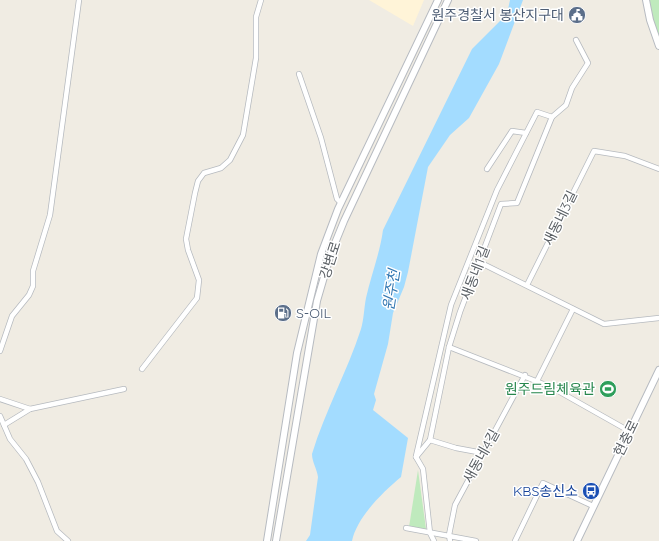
<svg xmlns="http://www.w3.org/2000/svg" width="659" height="541" viewBox="0 0 659 541" font-family="Quicksand,'Noto Sans KR',sans-serif">
  <rect width="100%" height="100%" fill="#f0ece3"/>
  <polygon fill="#fff4d8" points="369,0 424,0 413,26"/>
  <g fill="#bfeabd">
    <polygon points="647,0 659,0 659,35 652,28"/>
    <polygon points="418,470 426,529 409,527"/>
  </g>
  <path fill="#a3dcff" d="M510 0H523L499 64 469 118 450 135 428 167 408 272 404 287 393 313 388 344 374 394 376 400 373 410 408 438 401 477C383 492 357 517 352 541H306L310 535 318 477C317 469 312 462 312 454 325 411 347 372 361 329 364 319 364 308 366 298 371 275 380 253 383 230L472 49 507 14Z"/>
  <g fill="none" stroke-linecap="round" stroke-linejoin="round">
    <defs>
      <g id="street">
        <polyline points="299,74 321,138 337,199 341,203"/>
        <polyline points="487,169 512,131 526,133"/>
        <polyline points="479,262 604,324 659,318"/>
        <polyline points="527,285 594,151 625,156 659,169"/>
        <polyline points="449,347 551,387 629,431"/>
        <polyline points="0,351 12,316 29,295 33,286 33,271 50,215 79,0"/>
        <polyline points="142,369 197,298 199,280 188,250 186,239 195,193 198,181 204,173 221,168 230,160 243,135 256,58 256,17 261,0"/>
        <polyline points="537,381 573,309"/>
        <polyline points="0,399 30,409"/>
        <polyline points="0,416 10,439 26,459 38,482 57,531 68,541"/>
        <polyline points="4,425 30,409 124,389"/>
        <polyline points="430,440 456,448 483,453"/>
        <polyline points="416,456 451,305 497,190 537,112 552,117"/>
        <polyline points="416,457 430,440 449,347 460,312 501,204 517,203 552,117 566,105 572,88 588,63 576,40"/>
        <polyline points="416,457 423,469 430,533 434,541"/>
        <polyline points="406,528 476,541"/>
        <polyline points="450,541 449,535 455,505 525,375"/>
        <polyline points="515,541 543,483 593,506"/>
      </g>
      <g id="secondary">
        <polyline points="646,0 650,20 659,46"/>
        <polyline points="267,541 297,353 321,254 338,209 438,0"/>
        <polyline points="276,541 317,301 331,253 344,221 448,0"/>
        <polyline points="577,541 659,370"/>
      </g>
    </defs>
    <use href="#street" stroke="#b6babf" stroke-width="6"/>
    <use href="#secondary" stroke="#b7bbc1" stroke-width="8"/>
    <use href="#street" stroke="#fff" stroke-width="4.5"/>
    <use href="#secondary" stroke="#fff" stroke-width="6"/>
  </g>
  <defs>
    <symbol id="civic-disc" viewBox="-11 -11 22 22"><circle r="9.5" fill="#5c6f8a" stroke="#fff"/><path d="M-.6-6.5H3V-4.5H.6V-3L4-1V1h2V6H-6V1h2V-1L-.6-3ZM-1.2 2.5V6h2.4V2.5Z" fill="#fff"/></symbol>
    <symbol id="fuel-disc" viewBox="-11 -11 22 22"><circle r="9.5" fill="#5c6f8a" stroke="#fff"/><path d="M-5.5-6h7V0h2V4h1.3V-2.5L3-4.5l.8-.8L6-3V5H2.5V1h-1V6h-7ZM-4.2-4.7v3.2H.2V-4.7Z" fill="#fff"/></symbol>
    <symbol id="stadium-disc" viewBox="-11 -11 22 22"><circle r="9.5" fill="#2e9e5b" stroke="#fff"/><path d="M0-5a6.5 5 0 1 0 0 10a6.5 5 0 1 0 0-10ZM-3.5-1.8h7v3.6h-7Z" fill="#fff"/></symbol>
    <symbol id="bus-disc" viewBox="-11 -11 22 22"><circle r="9.5" fill="#1a4fb4" stroke="#fff"/><path d="M-5-6H5V4H4V6H2V4H-2V6H-4V4H-5ZM-3.5-4V0h7V-4ZM-3.5 1.2v1.5H-2V1.2ZM2 1.2v1.5H3.5V1.2Z" fill="#fff"/></symbol>
  </defs>
  <g fill-rule="evenodd">
    <use href="#civic-disc" x="567" y="5" width="20" height="20"/>
    <use href="#fuel-disc" x="273" y="303" width="20" height="20"/>
    <use href="#stadium-disc" x="598" y="379" width="20" height="20"/>
    <use href="#bus-disc" x="581" y="481" width="20" height="20"/>
  </g>
  <g text-anchor="middle" dominant-baseline="central" stroke-width="3" stroke-linejoin="round" paint-order="stroke">
    <g font-size="14" fill="#4e5e75" stroke="#fff" text-anchor="end">
      <text x="564" y="15">원주경찰서 봉산지구대</text>
      <text x="296" y="313" text-anchor="start">S-OIL</text>
    </g>
    <g font-size="14" fill="#5b6065" stroke="#fff">
      <text transform="translate(560 218) rotate(-64)">새동네3길</text>
      <text transform="translate(330 260) rotate(-72)">강변로</text>
      <text transform="translate(475 273) rotate(-69)">새동네1길</text>
      <text transform="translate(626 438) rotate(-64)">현충로</text>
      <text transform="translate(481 456) rotate(-61)">새동네4길</text>
    </g>
    <g font-size="14" fill="#27864d" stroke="#fff" text-anchor="end">
      <text x="595" y="389">원주드림체육관</text>
    </g>
    <g font-size="14" fill="#164399" stroke="#fff" text-anchor="end">
      <text x="578" y="491">KBS송신소</text>
    </g>
    <g font-size="15" font-style="italic" fill="#3378b2" stroke="#fff">
      <text transform="translate(391 290) rotate(-81)">원주천</text>
    </g>
  </g>
</svg>
